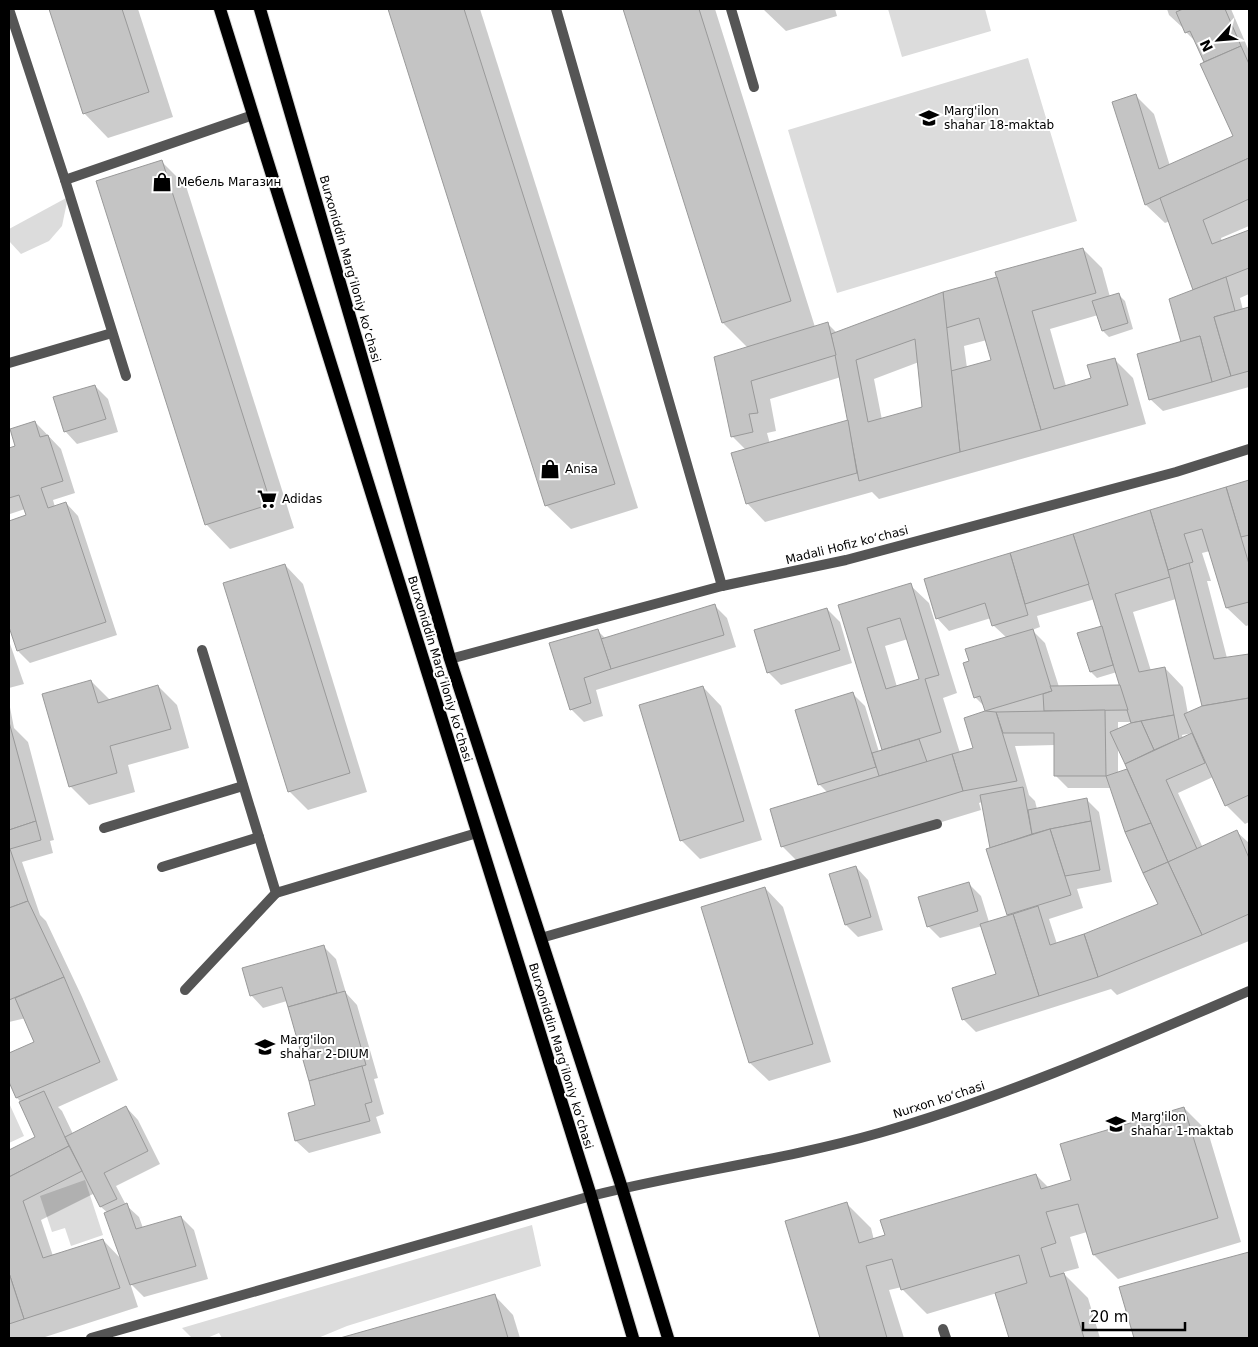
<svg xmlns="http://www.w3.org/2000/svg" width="1258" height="1347" viewBox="0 0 1258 1347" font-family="'DejaVu Sans',sans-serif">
  <rect width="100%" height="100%" fill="#fff"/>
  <g fill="#dcdcdc">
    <polygon points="888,9 985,9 991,31 902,57"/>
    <polygon points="1028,58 1077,221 837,293 788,130"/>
    <polygon points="68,197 62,226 49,241 21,254 9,241 9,229"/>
    <polygon points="9,1103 24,1136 9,1143"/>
    <polygon points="85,1180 103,1235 71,1246 65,1228 52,1232 40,1196"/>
    <polygon points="532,1225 541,1266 347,1326 318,1338 222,1338 219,1333 207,1338 192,1338 182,1328"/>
  </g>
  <g fill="#0003" fill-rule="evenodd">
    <polygon points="50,9 138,9 173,117 108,138 84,113"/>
    <polygon points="389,9 480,9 638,508 571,529 546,505"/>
    <path d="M624 9H715L815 327 827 323 837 333 1083 249 1102 268 1110 297 1119 295 1125 301 1133 329 1109 337 1103 331 1098 315 1050 329 1066 386 1092 379 1114 359 1133 378 1146 424 879 499 872 492 765 522 747 503 746 450 732 436 748 348 723 323ZM987 340 993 361 967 368 964 346ZM919 362 924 408 882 420 874 379ZM841 377 849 421 770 444 767 433 776 431 770 399Z"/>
    <polygon points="763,9 835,9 837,16 786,31"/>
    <polygon points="1167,9 1231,9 1249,51 1249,226 1221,238 1222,242 1249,231 1249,294 1240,298 1243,310 1249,308 1249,387 1163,411 1150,399 1182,342 1195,291 1170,221 1165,223 1146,205 1113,102 1135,95 1154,114 1170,166 1234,137 1196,42 1186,32 1184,26 1182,27 1169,15"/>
    <polygon points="162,162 186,186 294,528 230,549 206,524"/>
    <polygon points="95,386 108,399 118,432 77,444 65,431"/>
    <polygon points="35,422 61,449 75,493 53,500 55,507 66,503 78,516 117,635 30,663 18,651 9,623 9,522 28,516 25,509 10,514 9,513 9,449 17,447"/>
    <path d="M1249 482V625L1246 626 1227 608 1210 551 1202 553 1211 581H1207L1227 658 1249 655V822L1245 824 1226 805 1213 777 1178 793 1203 848 1237 832 1249 843V941L1117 995 1111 989 976 1032 963 1019 997 975 982 926 940 938 928 926 968 883 981 896 989 922 1009 916 988 850 991 849 982 802 979 803 981 810 801 865 782 846 828 793 819 784 853 694 865 706 879 752 883 751 839 606 910 585 929 603 957 693 943 698 960 753 974 749 988 713 984 706 975 697 970 662 1007 638 993 625 991 618 949 631 937 618 926 580ZM1095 599 1103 627 1091 672 1097 678 1117 672 1122 686 1059 687 1045 643 1032 630 1040 627 1037 616ZM1176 599 1204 706 1188 714 1183 687 1165 668 1151 671 1133 612ZM908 639 921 680 897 687 885 646ZM1118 722H1136L1118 730ZM1193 733V734L1183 739 1182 735ZM1055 745 1056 776 1068 788H1112L1159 905 1085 935 1057 944 1049 919 1083 908 1077 889 1112 882 1099 812 1086 799 1037 809 1035 801 1029 795 1015 746ZM1118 746 1128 770 1118 773Z"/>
    <polygon points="285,565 303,584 367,792 308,810 289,791"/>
    <polygon points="715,606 727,618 736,647 596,690 603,716 584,722 571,709 597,630 606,639"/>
    <polygon points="827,609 840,622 852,663 781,685 768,672"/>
    <polygon points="9,641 24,684 9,688"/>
    <polygon points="91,681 110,700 158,686 177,705 189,748 128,765 135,792 89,805 70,786"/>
    <polygon points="703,687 721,706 762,840 700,859 681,840"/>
    <path d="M9 702 14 728 28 742 54 840 50 841 53 853 22 862 40 915 46 921 82 997 118 1080 58 1107 62 1111 73 1134 126 1107 138 1120 160 1164 116 1186 126 1205 139 1217 143 1228 181 1217 194 1230 208 1279 144 1297 130 1283 138 1307 42 1338H9V1151L36 1137 21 1102 17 1098 9 1079V1054L36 1043 26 1018 9 1022ZM95 1193 101 1207 108 1213 122 1260 103 1240 53 1256 41 1220Z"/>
    <polygon points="856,867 868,880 883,930 858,937 846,925"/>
    <polygon points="765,888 783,907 831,1062 769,1081 750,1063 702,907"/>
    <polygon points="324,947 336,959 346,993 357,1005 378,1078 374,1079 384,1114 376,1117 381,1133 309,1153 296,1141 289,1114 317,1106 287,1001 263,1008 251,995"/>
    <polygon points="1184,1108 1208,1132 1241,1242 1118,1279 1094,1255 1087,1232 1070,1237 1079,1268 1064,1272 1065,1275 1088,1298 1100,1338 1010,1338 997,1293 927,1314 902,1289 902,1287 889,1290 904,1338 821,1338 786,1222 846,1203 871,1228 874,1240 1036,1175 1049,1188 1072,1181"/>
    <polygon points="1249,1253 1249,1338 1135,1338 1121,1288"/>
    <polygon points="495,1296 513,1315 520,1338 344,1338"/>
  </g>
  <g fill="#c4c4c4" stroke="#999" fill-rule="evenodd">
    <polygon points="49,9 122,9 149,92 83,114"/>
    <polygon points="388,9 464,9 615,484 545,506"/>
    <polygon points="623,9 699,9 791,301 722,323"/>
    <polygon points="1183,9 1225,9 1241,46 1204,62 1190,31 1185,33 1176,12"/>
    <polygon points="1241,46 1249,64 1249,158 1145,205 1112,102 1136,94 1159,169 1233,136 1200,64"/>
    <polygon points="1249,158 1249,199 1203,220 1212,244 1249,230 1249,268 1193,290 1160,198"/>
    <polygon points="162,160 271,504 205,525 96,181"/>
    <polygon points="1083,248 1096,293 1032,311 1054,389 1091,378 1087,365 1115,358 1128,405 1041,430 995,272"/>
    <polygon points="997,277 1041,430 960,452 951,371 991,360 979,318 946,328 943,292"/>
    <polygon points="1226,277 1235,311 1214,317 1231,376 1212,382 1200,336 1181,342 1169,299"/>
    <path d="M943 292 960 452 859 481 831 334ZM915 339 922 407 868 422 856 360Z"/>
    <polygon points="1119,293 1128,323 1102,331 1092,301"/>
    <polygon points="1249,307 1249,371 1231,376 1214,317"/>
    <polygon points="828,322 836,355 751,381 758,413 749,414 753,432 731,437 714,357"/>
    <polygon points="1200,336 1212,382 1149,400 1137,354"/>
    <polygon points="95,385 106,419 64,432 53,397"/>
    <polygon points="848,420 857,473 746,504 731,453"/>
    <polygon points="35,421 40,437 48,435 63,481 41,488 48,508 66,502 106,622 17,651 9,627 9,521 26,515 19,495 9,498 9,448 15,446 10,429"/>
    <polygon points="1249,480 1249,535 1241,537 1226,487"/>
    <polygon points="1226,487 1249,564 1249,602 1226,608 1202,529 1184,534 1193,562 1168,570 1150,510"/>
    <polygon points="1150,510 1170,577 1115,594 1139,672 1165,667 1174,715 1131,723 1073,534"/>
    <polygon points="1073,534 1089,584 1025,604 1010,553"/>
    <polygon points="1010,553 1028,615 992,626 985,603 936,619 924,579"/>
    <polygon points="1189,563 1214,659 1249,654 1249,698 1202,706 1168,570"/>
    <polygon points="285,564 350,773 288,792 223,583"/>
    <path d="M911 583 939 675 925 679 941 732 882 750 838 605ZM900 618 919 679 886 689 867 628Z"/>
    <polygon points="715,604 724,635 611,669 601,639"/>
    <polygon points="827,608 840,650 767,673 754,630"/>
    <polygon points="1102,626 1113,665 1090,672 1077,633"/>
    <polygon points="598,629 611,669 584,678 591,703 570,710 549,643"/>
    <polygon points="1033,629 1052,691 985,711 980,696 974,698 963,663 969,661 965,649"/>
    <polygon points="91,680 98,703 158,685 171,729 110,746 117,773 69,787 42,694"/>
    <polygon points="1120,685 1128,710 1044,711 1043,694 1052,691 1050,686"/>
    <polygon points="703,686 744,821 680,841 639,705"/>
    <polygon points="853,692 876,767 818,785 795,710"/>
    <polygon points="1249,698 1249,795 1225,806 1184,714 1202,706"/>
    <polygon points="1105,710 1106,776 1054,776 1054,733 1003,733 996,712"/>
    <polygon points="985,711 996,712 1017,781 963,791 952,754 973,748 964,718"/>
    <polygon points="1174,715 1179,739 1154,750 1141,721"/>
    <polygon points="1141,721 1154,750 1125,764 1110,732 1131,723"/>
    <polygon points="9,722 36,821 9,830"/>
    <polygon points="1192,733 1205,763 1166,780 1197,849 1168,862 1125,764"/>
    <polygon points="919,739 927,762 879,776 872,753"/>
    <polygon points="952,754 963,791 781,847 770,809"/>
    <polygon points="1127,769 1151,823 1125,832 1106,776"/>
    <polygon points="1023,787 1032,834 990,848 980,795"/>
    <polygon points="1087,798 1091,821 1050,829 1032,834 1028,810"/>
    <polygon points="36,821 41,840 10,849 28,901 9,908 9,830"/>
    <polygon points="1091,821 1100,870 1065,876 1050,829"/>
    <polygon points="1151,823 1168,862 1143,873 1125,832"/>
    <polygon points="1050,829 1071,895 1007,915 986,849"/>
    <polygon points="1237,830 1249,858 1249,914 1202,935 1168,862"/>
    <polygon points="1168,862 1202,935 1098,977 1084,934 1158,904 1143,873"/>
    <polygon points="856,866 871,917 845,925 829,874"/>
    <polygon points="969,882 978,911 927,927 918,897"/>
    <polygon points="765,887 813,1044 749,1063 701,907"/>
    <polygon points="28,901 64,977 9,1000 9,908"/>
    <polygon points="1038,906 1050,945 1084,934 1098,977 1039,996 1013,914"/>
    <polygon points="1013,914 1039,996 962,1020 952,988 996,974 980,924"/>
    <polygon points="324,945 337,993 288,1007 282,987 250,996 242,968"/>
    <polygon points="64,977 100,1062 16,1098 9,1082 9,1053 34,1042 15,998"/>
    <polygon points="345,991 366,1065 309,1081 288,1007"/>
    <polygon points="362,1066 372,1102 365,1104 370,1121 295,1141 288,1113 315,1105 309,1081"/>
    <polygon points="44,1091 69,1146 9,1177 9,1150 35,1137 19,1102"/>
    <polygon points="126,1106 148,1151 104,1173 117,1199 100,1207 65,1137"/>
    <polygon points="1184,1107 1218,1218 1093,1255 1078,1204 1046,1212 1056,1243 1041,1248 1050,1277 1064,1273 1084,1338 1009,1338 995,1293 1027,1283 1019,1255 901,1290 892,1259 866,1266 887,1338 820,1338 785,1221 847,1202 859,1243 885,1235 880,1220 1036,1174 1041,1189 1071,1180 1060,1144"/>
    <polygon points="69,1146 82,1171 23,1201 43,1258 103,1239 120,1288 24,1319 9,1273 9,1177"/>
    <polygon points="127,1203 136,1229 181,1216 196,1266 130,1285 104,1213"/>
    <polygon points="1249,1252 1249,1338 1134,1338 1119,1287"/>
    <polygon points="9,1273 24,1319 9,1324"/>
    <polygon points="495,1294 508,1338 340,1338"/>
  </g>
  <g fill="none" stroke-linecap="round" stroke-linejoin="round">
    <defs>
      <g id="primary">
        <polyline points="220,9 591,1196 633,1338"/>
        <polyline points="260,9 450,659 622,1188 668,1338"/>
      </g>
    </defs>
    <use href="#primary" stroke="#dbdbdb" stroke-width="14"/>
    <g stroke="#555" stroke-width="10">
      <polyline points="9,9 65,180 253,115"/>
      <polyline points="556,9 722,586"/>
      <polyline points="731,9 754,87"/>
      <polyline points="65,180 126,376"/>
      <polyline points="9,363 112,333"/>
      <polyline points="202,650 276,893 477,833"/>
      <polyline points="104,828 243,786"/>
      <polyline points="162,867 259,837"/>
      <polyline points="541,938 937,824"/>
      <polyline points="185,990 276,893"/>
      <polyline points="943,1329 946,1338"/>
    </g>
    <g stroke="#555" stroke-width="10">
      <polyline points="450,659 722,586 846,560 1176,472 1249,449"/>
      <path d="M91 1338 591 1196C686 1172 784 1160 879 1133 1006 1097 1128 1043 1249 991"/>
    </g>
    <use href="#primary" stroke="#000" stroke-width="12"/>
  </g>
  <defs>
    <symbol id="school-bare" viewBox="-9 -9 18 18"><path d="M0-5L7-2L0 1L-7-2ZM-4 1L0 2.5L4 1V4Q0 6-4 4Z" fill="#000" stroke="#fff" stroke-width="2.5" paint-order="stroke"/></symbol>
    <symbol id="shop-bare" viewBox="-9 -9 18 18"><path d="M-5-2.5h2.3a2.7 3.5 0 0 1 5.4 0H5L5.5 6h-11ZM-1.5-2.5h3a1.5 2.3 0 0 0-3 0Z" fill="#000" stroke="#fff" stroke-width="2.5" paint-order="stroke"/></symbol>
    <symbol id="supermarket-bare" viewBox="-9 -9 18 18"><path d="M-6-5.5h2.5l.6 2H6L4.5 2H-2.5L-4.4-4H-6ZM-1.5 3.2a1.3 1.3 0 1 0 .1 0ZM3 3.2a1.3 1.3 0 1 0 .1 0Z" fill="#000" stroke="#fff" stroke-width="2.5" paint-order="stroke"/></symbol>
  </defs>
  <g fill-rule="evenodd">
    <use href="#school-bare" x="915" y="104" width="28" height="28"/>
    <use href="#shop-bare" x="148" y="168" width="28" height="28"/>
    <use href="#shop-bare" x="536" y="455" width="28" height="28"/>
    <use href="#supermarket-bare" x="253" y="485" width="28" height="28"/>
    <use href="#school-bare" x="251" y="1033" width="28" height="28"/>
    <use href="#school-bare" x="1102" y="1110" width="28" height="28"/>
  </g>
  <g text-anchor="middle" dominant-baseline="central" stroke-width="4" stroke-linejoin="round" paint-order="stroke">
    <g font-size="12" fill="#000" stroke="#fff" text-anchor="start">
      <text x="944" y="111">Marg'ilon<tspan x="944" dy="14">shahar 18-maktab</tspan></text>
      <text x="177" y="182">Мебель Магазин</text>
      <text x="565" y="469">Anisa</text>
      <text x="282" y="499">Adidas</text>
      <text x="280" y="1040">Marg'ilon<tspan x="280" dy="14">shahar 2-DIUM</tspan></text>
      <text x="1131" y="1117">Marg'ilon<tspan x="1131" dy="14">shahar 1-maktab</tspan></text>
    </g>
    <g font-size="12" fill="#000" stroke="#fff">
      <text transform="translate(350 269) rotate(74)">Burxoniddin Marg’iloniy ko’chasi</text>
      <text transform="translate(847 545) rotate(-14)">Madali Hofiz koʻchasi</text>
      <text transform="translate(440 669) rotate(73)">Burxoniddin Marg’iloniy ko’chasi</text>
      <text transform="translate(561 1056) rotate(73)">Burxoniddin Marg’iloniy ko’chasi</text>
      <text transform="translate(939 1100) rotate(-18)">Nurxon koʻchasi</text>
    </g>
  </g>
  <rect width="1258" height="1347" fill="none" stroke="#000000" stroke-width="20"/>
  <g transform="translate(1218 40) rotate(244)" stroke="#ffffff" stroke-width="4" paint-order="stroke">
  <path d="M0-4L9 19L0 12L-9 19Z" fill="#000000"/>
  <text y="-8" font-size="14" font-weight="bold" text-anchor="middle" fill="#000000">N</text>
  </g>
  <path d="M1083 1322v8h102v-8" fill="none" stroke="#000000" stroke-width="2.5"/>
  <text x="1090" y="1322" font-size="15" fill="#000000" stroke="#ffffff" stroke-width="4" paint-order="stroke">20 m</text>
</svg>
